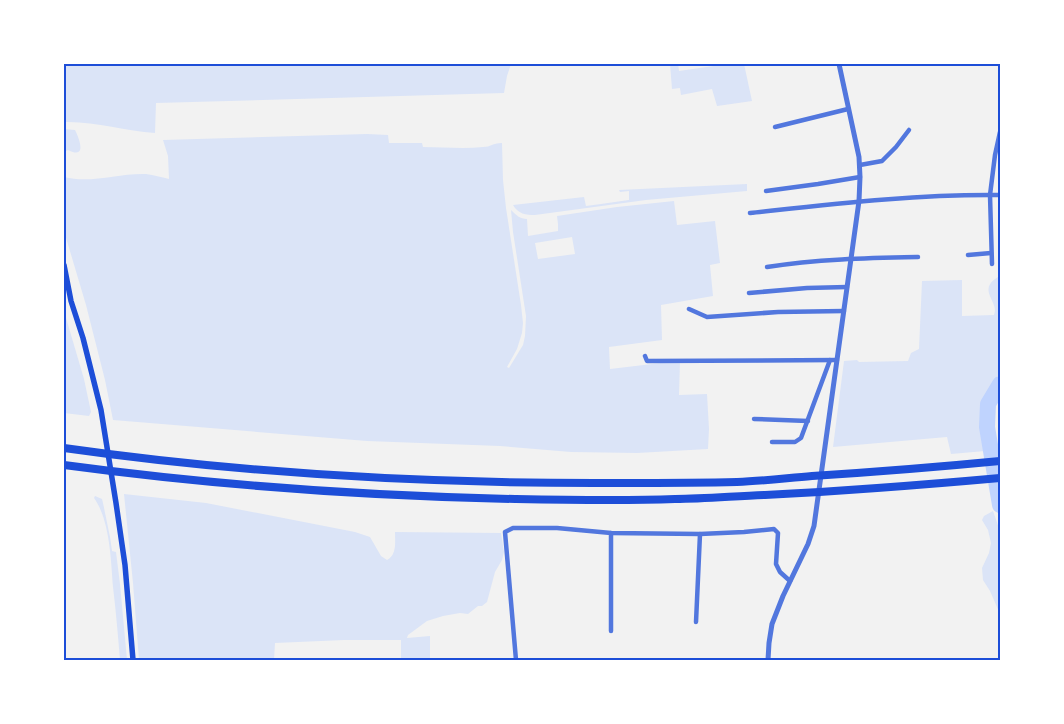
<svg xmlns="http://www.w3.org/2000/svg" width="1064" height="724" viewBox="0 0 1064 724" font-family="Overpass,sans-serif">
  <rect width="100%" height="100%" fill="#f2f2f2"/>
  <g fill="#dbe4f7" fill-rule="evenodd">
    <path d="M64 64H511L507 76 504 93 156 103 155 133C125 131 94 121 64 122Z"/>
    <polygon points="670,64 678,64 679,71 728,64 744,64 752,101 717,106 712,89 681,95 680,88 672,89"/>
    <path d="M64 129 75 130C79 138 88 160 68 150L64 152Z"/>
    <path d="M367 134 388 135 389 143H422L423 147C442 147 463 149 483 147 491 147 492 143 502 143L503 180 506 208 521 305 523 323 522 333 517 349 507 367 509 368 523 345 525 336 526 316 513 232 511 210C516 215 520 219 527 219L528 236 558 231V224L557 216 617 207 674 201 677 225 715 221 720 263 710 265 713 296 661 305 662 340 609 347 610 369 669 362H680L679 395 707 394 709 429 708 449 637 453 571 452 500 446 367 441 113 420 105 380 86 305 64 231V177C91 184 118 173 146 174 154 175 161 177 169 179L168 156 163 140ZM572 237 575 254 538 259 535 243Z"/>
    <path d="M747 184V191L646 200 535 215C526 215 518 214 513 205L584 197 586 206 601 204 629 200V191L620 192 619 190Z"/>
    <path d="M998 277H1000V373C989 385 982 403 980 420 980 429 984 441 985 451L951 454 947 437 833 447 844 361 857 360 859 362 908 361 911 353 919 349 922 281 962 280V316L994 315C1000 302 976 290 998 277Z"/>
    <polygon points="64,311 84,379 91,412 89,416 64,413"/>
    <path d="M124 494 206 503 355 532 370 537 381 556 387 560C397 555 395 542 395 532L501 533 504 552 502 560 495 572 487 602 482 606H478L468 614 460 613 443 616 427 621 408 635 407 638 430 636V660H401V640H344L275 643 274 660H139L133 583Z"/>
    <path d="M95 496 102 499 103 503 110 537 112 551 116 552 120 584 127 660H120C118 636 116 612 113 587 111 561 110 520 94 498Z"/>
    <polygon points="993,511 1000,531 1000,614 990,591 983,580 982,568 989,553 991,543 988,530 982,520 984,516"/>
  </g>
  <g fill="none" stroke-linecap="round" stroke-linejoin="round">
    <polyline stroke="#bfd3fe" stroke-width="16" points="1000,384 988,404 987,427 1000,505"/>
    <g stroke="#5277de" stroke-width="4.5">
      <polyline points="775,127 848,109"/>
      <polyline points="860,165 882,161 896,147 909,130"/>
      <polyline points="766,191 818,184 860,177"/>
      <path d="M750 213C833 204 916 194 1000 195"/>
      <polyline points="968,255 991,253"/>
      <polyline points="992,264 990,195 995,155 1000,132"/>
      <path d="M767 267C816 259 868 258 918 257"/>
      <polyline points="749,293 807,288 847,287"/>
      <polyline points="689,309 707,317 778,312 844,311"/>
      <polyline points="645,356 647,361 837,360"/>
      <polyline points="754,419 808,421"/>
      <polyline points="772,442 795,442 801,438 830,360"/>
      <polyline points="611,533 611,631"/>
      <polyline points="696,622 700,534"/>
      <polyline points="516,660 505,532 513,528 557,528 611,533 700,534 744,532 774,529 778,533 776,564 780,572 790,581"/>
    </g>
    <polyline stroke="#5277de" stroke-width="5" points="768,660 769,643 772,624 783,596 808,544 814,526 859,201 860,177 859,157 839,64"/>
    <polyline stroke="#1d4ed8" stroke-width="5.5" points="64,265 71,301 83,338 101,410 116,503 125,565 133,660"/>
    <g stroke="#1d4ed8" stroke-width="8">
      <path d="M64 448C247 474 433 484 619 483 658 483 698 483 737 482 762 481 787 478 812 476 875 472 938 467 1000 461"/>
      <path d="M64 465C213 485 364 496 515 499 569 500 622 501 675 499 705 499 735 496 765 495 843 491 922 485 1000 478"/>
    </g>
  </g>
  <rect width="1064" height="724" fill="none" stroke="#ffffff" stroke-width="130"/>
  <rect x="65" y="65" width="934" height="594" fill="none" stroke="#1d4ed8" stroke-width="2"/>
</svg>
